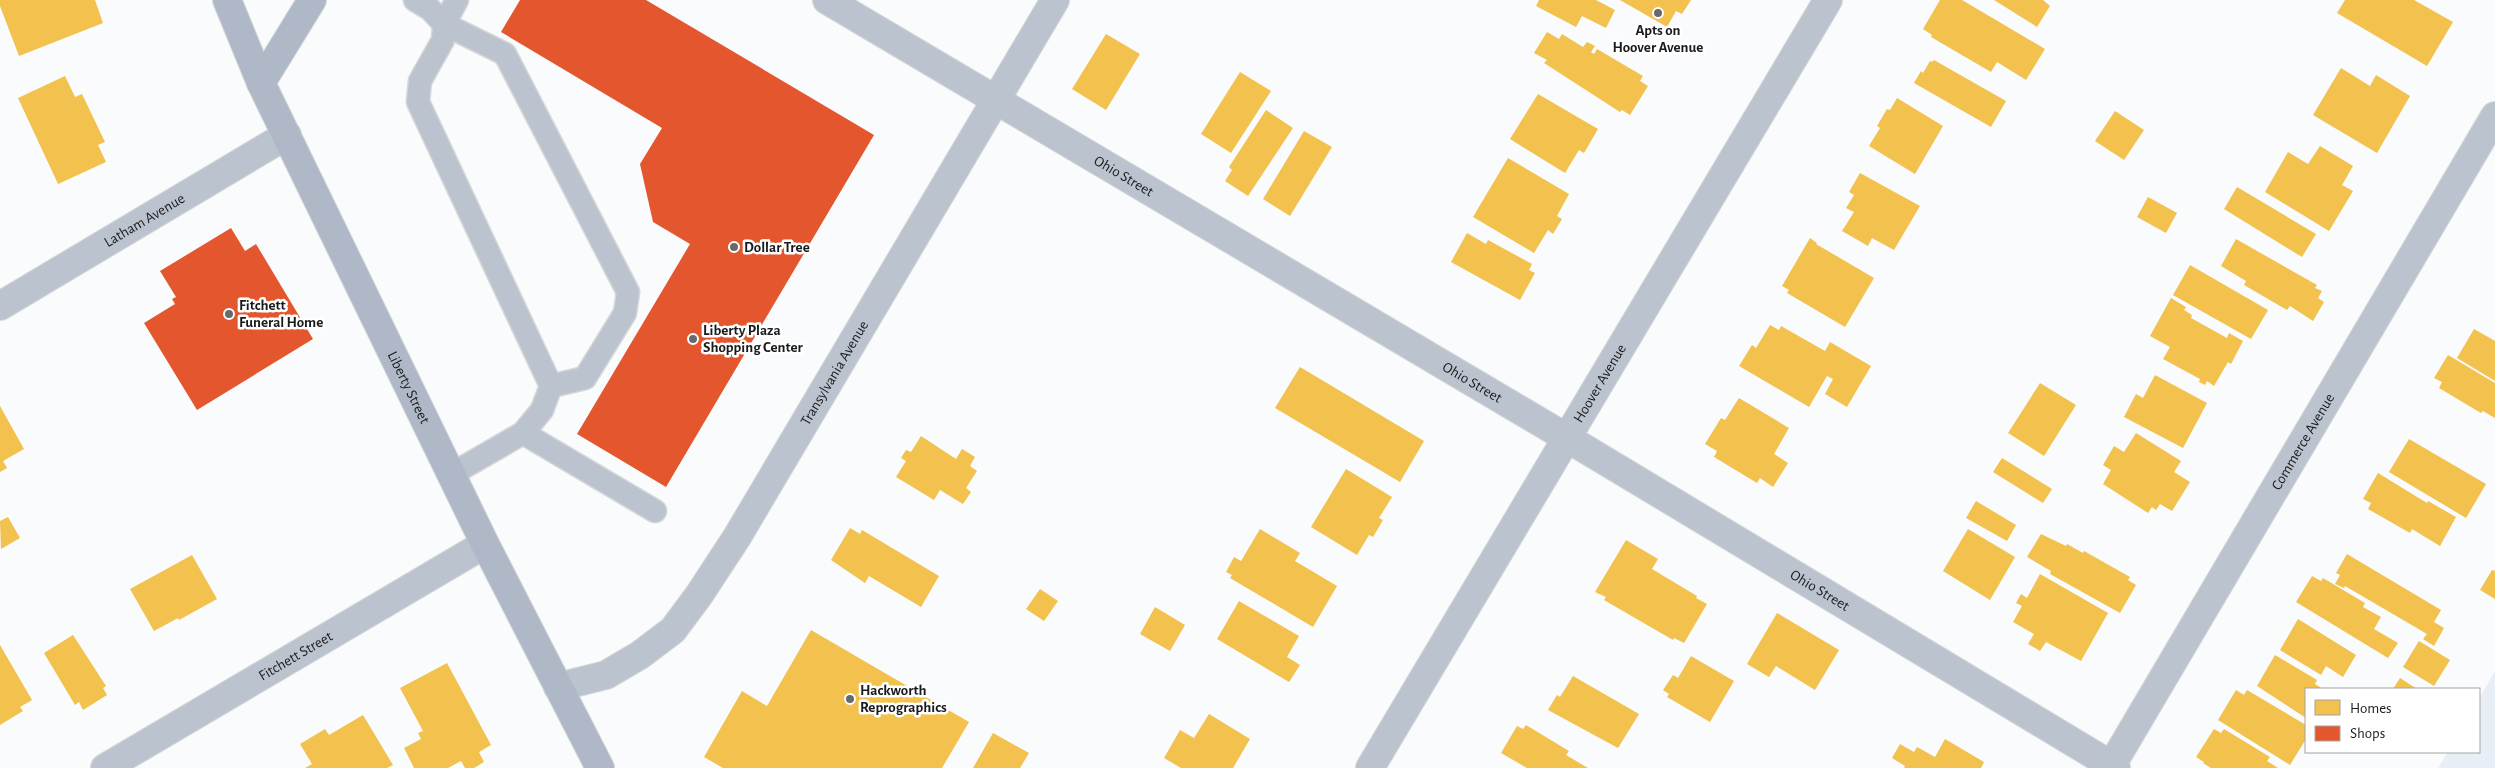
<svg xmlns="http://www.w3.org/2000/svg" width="2495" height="768" viewBox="0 0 2495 768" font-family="'Alegreya Sans',sans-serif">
  <rect width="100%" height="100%" fill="#fafbfd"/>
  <polygon fill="#e8eef5" points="2495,671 2495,768 2438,768 2448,752 2479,752 2479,699"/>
  <g fill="#f2c14e">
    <polygon points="0,0 95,0 103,23 19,56 0,6"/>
    <polygon points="1539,0 1596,0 1615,10 1606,28 1582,16 1576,27 1536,6"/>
    <polygon points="1620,0 1691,0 1682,14 1676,11 1667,27"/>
    <polygon points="1940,0 1962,0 2045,49 2026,80 1997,62 1991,72 1931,37 1932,35 1923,29"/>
    <polygon points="1994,0 2043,0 2050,6 2037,27"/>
    <polygon points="2345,0 2414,0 2453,22 2427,66 2337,13"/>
    <polygon points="1547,32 1559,39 1562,34 1583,47 1587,42 1595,46 1591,52 1594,54 1597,49 1643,76 1640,81 1648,86 1630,115 1622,110 1620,112 1544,63 1547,60 1534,53"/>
    <polygon points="1106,34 1140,54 1106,110 1072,89"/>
    <polygon points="1934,60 2006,101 1991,127 1914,83 1921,71 1923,73 1930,61 1932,62"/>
    <polygon points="2341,68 2370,86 2376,75 2410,96 2377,153 2313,115"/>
    <polygon points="1240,72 1271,91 1231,153 1201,134"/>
    <polygon points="65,76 75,97 82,94 105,142 98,145 106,162 58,184 18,98"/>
    <polygon points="1538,94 1598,129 1584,153 1579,150 1565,173 1510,139"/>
    <polygon points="1897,98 1943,126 1915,174 1869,146 1880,128 1877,126 1887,109 1890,110"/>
    <polygon points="1266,110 1293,128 1248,196 1225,181 1232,170 1229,167"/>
    <polygon points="2115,111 2144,130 2124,160 2095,141"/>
    <polygon points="1304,131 1332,147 1290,216 1263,199"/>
    <polygon points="2320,146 2353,166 2342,185 2353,191 2329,231 2265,192 2288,152 2308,164"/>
    <polygon points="1508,158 1569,194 1557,216 1562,219 1553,234 1548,230 1534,253 1473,217"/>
    <polygon points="1860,173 1920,206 1894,250 1872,238 1868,246 1842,231 1854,212 1846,208 1854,195 1849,192"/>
    <polygon points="2237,187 2316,234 2302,257 2224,209"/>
    <polygon points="2148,197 2177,213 2166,233 2137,217"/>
    <polygon points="1467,233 1486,244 1488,240 1532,264 1529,270 1535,273 1520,300 1451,262"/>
    <polygon points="1810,238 1817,243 1816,244 1874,278 1845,327 1787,293 1789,290 1782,286"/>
    <polygon points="2236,239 2317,285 2315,288 2322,291 2318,298 2324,302 2313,321 2290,306 2287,310 2244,285 2246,281 2221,266"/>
    <polygon points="2190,265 2268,310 2251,339 2173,295"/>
    <polygon points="2171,298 2186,307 2184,310 2192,315 2191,318 2227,338 2229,333 2243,341 2231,364 2228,362 2214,386 2207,381 2205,385 2199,382 2200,379 2163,359 2170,347 2150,336"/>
    <polygon points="1770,325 1779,330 1781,326 1825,351 1830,342 1871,366 1847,407 1825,394 1833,379 1827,376 1809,407 1739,366 1752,345 1756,348"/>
    <polygon points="2474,329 2495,341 2495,381 2457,358"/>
    <polygon points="2448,355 2495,383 2495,418 2483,411 2481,413 2439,388 2442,382 2434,378"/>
    <polygon points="1300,367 1424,441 1400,482 1275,408"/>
    <polygon points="2155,375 2207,403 2183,448 2124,417 2136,394 2143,398"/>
    <polygon points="2040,383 2076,405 2044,456 2008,433"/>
    <polygon points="1739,398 1789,428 1774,454 1788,463 1773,487 1760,478 1757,483 1714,457 1717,451 1705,444 1721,418 1725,420"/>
    <polygon points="0,406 24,449 3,461 7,468 0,472"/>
    <polygon points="2136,433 2181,461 2174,472 2190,482 2172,511 2160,504 2156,510 2152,507 2148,513 2103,484 2111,470 2103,465 2114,446 2124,452"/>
    <polygon points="921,436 956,459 962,449 975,457 970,466 977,471 966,488 971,492 963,504 940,490 934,500 896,477 906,461 901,458 906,450 911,452"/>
    <polygon points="2409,439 2486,484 2466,518 2389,472"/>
    <polygon points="2002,458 2052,489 2043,503 1993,472"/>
    <polygon points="1346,469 1392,497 1379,518 1383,520 1373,537 1369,535 1357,555 1311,527"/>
    <polygon points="2378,473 2427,503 2428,501 2456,517 2440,546 2412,529 2410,533 2368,509 2371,503 2363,499"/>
    <polygon points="1976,501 2016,525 2007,541 1966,518"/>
    <polygon points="8,517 20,538 1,549 0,521"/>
    <polygon points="850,528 860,534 862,530 939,576 921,607 869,576 865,583 831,560"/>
    <polygon points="1260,529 1300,553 1295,561 1337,586 1313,627 1230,578 1232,575 1226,572 1234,557 1241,561"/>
    <polygon points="1968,529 2015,557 1990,600 1943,571"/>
    <polygon points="2041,534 2066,546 2067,544 2083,553 2084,551 2130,577 2128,580 2136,585 2120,613 2050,574 2051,571 2027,557"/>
    <polygon points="1626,540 1658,559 1652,569 1697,596 1696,598 1707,604 1684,643 1674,638 1673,640 1604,600 1606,597 1595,592"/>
    <polygon points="2347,554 2441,610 2434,622 2444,628 2434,646 2423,639 2427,634 2345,586 2344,588 2335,584 2340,575 2336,573"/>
    <polygon points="192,555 217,599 179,620 178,618 154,631 130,589"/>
    <polygon points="2492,570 2495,571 2495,599 2480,590"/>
    <polygon points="2040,574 2108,613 2081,661 2046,642 2040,651 2028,644 2034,634 2013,622 2022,606 2016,603 2021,594 2027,598"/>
    <polygon points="2312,576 2321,581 2323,578 2365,603 2363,607 2381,617 2374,629 2398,643 2388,658 2296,602"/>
    <polygon points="1040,589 1058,601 1044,621 1026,609"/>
    <polygon points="1239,601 1299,636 1287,657 1300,665 1289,682 1217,639"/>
    <polygon points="1155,607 1185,625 1170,651 1140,634"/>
    <polygon points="1777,613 1839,650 1815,690 1776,666 1769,677 1747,664"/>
    <polygon points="2298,619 2356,655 2343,677 2326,666 2321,675 2280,650"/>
    <polygon points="811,630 969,722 942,768 723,768 704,757 742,691 767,706"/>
    <polygon points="73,635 106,686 103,688 107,695 83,710 79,702 75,705 44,653"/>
    <polygon points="2419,641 2450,660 2434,686 2403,667"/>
    <polygon points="0,645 32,700 20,707 23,711 0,725"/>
    <polygon points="2275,655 2317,680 2315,684 2323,689 2306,689 2306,718 2257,686"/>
    <polygon points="1691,656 1734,681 1710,722 1667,697 1669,694 1663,690 1673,675 1678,678"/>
    <polygon points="447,663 491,745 479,752 484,762 474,768 465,768 461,761 448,768 414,768 404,748 421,739 418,733 423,731 400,688"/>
    <polygon points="1573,676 1639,714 1618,748 1548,710 1557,695 1560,697"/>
    <polygon points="2400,678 2417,689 2393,689"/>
    <polygon points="2236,690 2244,695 2247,690 2306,725 2306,739 2290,765 2218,720"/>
    <polygon points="1209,714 1250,739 1233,768 1181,768 1164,758 1180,730 1194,738"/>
    <polygon points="363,715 393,765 387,768 305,768 312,764 300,744 325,729 329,735"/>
    <polygon points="1526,725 1569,751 1566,755 1588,768 1527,768 1501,753 1517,726 1523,729"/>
    <polygon points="2214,729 2221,733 2224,729 2270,757 2267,761 2278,768 2211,768 2203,763 2204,762 2196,757"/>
    <polygon points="993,733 1029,753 1020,768 973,768"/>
    <polygon points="1945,739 1984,762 1981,768 1904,768 1905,766 1892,758 1900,744 1914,752 1917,747 1935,757"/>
  </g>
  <g fill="#e4572e">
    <polygon points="520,0 646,0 874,135 666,487 577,434 690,244 653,222 640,164 662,128 501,32"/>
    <polygon points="231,228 245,251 256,244 313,339 197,410 144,323 175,304 172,299 176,297 160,271"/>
  </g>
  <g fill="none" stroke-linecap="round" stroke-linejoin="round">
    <defs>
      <g id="service">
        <polyline points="415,0 430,9 444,24 443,40 420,81 418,102 551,386 542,410 523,433 452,474"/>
        <polyline points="457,0 444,24 505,54 628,292 625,313 585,378 551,386"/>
        <polyline points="523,433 655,511"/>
      </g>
      <g id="minor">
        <path id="s1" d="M827 0 1567 438 2116 768"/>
        <path id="s2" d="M0 306 287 135"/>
        <path id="s3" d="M558 687 606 675 640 655 673 630 699 595 737 537 1055 0"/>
        <path id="s4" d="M105 768 485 544"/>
        <path id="s5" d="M1370 768 1828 0"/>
        <path id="s6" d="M2110 768 2495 116"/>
      </g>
      <g id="secondary">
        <path id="s7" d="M227 0 261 83 485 544 600 768"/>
        <polyline points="261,83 312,0"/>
      </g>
    </defs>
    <use href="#service" stroke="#d7d7d8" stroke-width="25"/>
    <use href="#minor" stroke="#d7d7d8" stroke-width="30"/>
    <use href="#secondary" stroke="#d7d7d8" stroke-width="30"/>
    <use href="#service" stroke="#bbc3cf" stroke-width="22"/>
    <use href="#minor" stroke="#bbc3cf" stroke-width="28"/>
    <use href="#secondary" stroke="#aeb8c6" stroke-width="28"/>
  </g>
  <g fill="#68696b" stroke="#fff" stroke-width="2">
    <circle cx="1658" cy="13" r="5"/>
    <circle cx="734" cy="247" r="5"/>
    <circle cx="229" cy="314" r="5"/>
    <circle cx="693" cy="339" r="5"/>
    <circle cx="850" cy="699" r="5"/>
  </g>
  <g text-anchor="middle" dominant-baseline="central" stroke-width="5" stroke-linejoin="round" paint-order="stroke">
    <g font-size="15" font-weight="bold" fill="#191b1c" stroke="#fff" text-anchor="start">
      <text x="1658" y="30" text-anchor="middle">Apts on<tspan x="1658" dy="17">Hoover Avenue</tspan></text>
      <text x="744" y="247">Dollar Tree</text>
      <text x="239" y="305">Fitchett<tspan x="239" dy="17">Funeral Home</tspan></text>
      <text x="703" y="330">Liberty Plaza<tspan x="703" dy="17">Shopping Center</tspan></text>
      <text x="860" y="690">Hackworth<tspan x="860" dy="17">Reprographics</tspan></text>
    </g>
    <g font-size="15" fill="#191b1c" stroke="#fff">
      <text stroke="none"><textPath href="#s1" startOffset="345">Ohio Street</textPath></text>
      <text stroke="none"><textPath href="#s2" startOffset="168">Latham Avenue</textPath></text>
      <text stroke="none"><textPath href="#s3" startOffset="434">Transylvania Avenue</textPath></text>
      <text stroke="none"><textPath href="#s1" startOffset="750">Ohio Street</textPath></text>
      <text stroke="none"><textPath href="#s5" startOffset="448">Hoover Avenue</textPath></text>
      <text stroke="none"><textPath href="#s7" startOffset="428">Liberty Street</textPath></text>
      <text stroke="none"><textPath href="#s6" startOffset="379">Commerce Avenue</textPath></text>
      <text stroke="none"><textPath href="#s1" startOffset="1155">Ohio Street</textPath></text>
      <text stroke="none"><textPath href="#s4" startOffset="221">Fitchett Street</textPath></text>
    </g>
  </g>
  <rect x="2305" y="688" width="175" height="65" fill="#ffffff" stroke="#a3a4a4"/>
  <rect x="2315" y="700" width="25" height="15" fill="#f2c14e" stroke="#a3a4a4"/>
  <text x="2350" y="713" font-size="15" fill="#191b1c">Homes</text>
  <rect x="2315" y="726" width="25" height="15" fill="#e4572e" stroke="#a3a4a4"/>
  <text x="2350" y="738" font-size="15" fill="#191b1c">Shops</text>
</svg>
